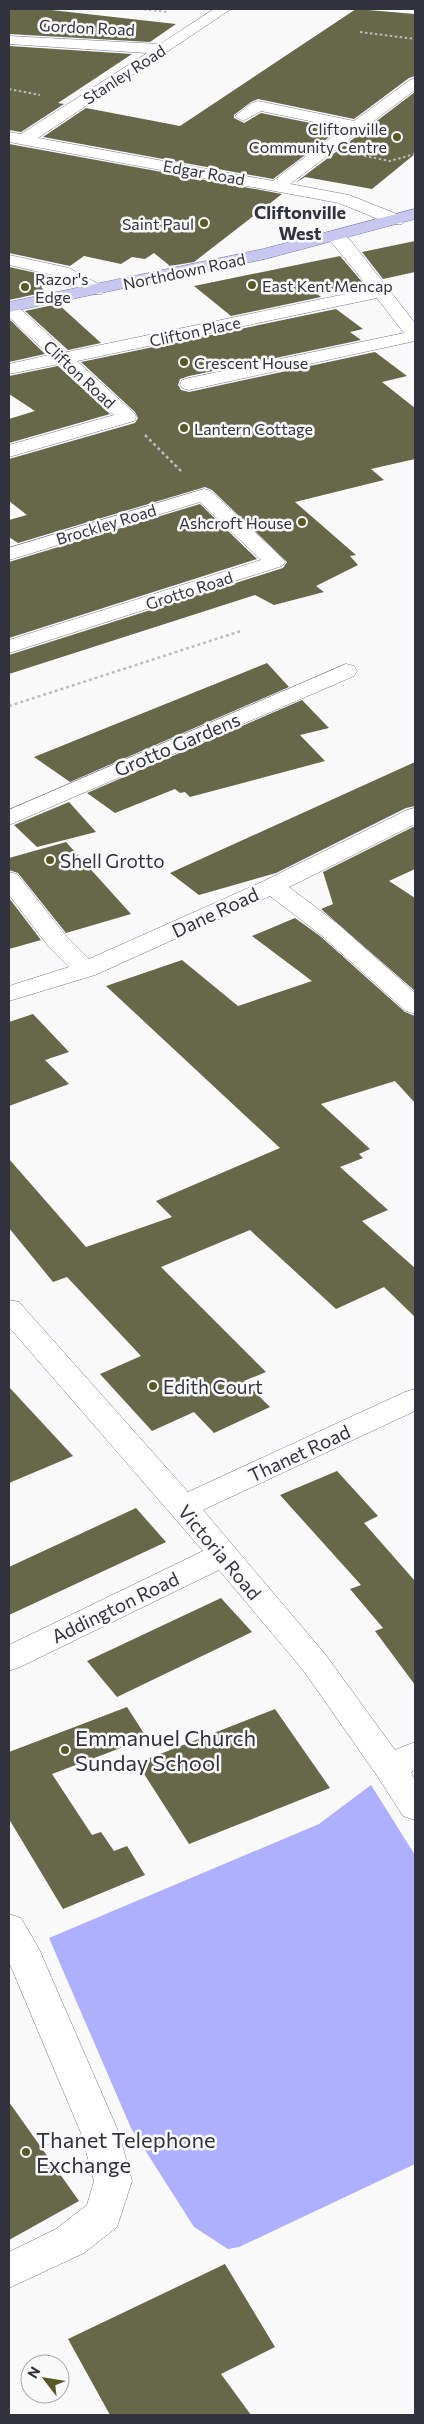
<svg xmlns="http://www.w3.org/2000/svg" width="424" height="2424" viewBox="0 0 424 2424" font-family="Commissioner,sans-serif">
  <rect width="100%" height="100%" fill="#f9f9f9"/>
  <polygon fill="#aeaffe" points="371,1785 415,1855 415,2164 239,2247 228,2249 194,2227 131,2128 49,1938 319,1824"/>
  <g fill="#67684a">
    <polygon points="9,9 42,9 176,24 150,42 9,34"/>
    <polygon points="356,9 415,14 415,76 409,78 354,119 258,99 251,102 234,115 234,118 244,123 261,113 340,129 273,179 43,137 86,108 180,126"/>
    <polygon points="9,46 132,54 58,103 64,104 21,132 9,130"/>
    <polygon points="415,92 415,154 372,189 305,177 295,183"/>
    <polygon points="9,144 282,194 194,262 170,266 154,253 145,259 132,257 121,264 84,256 70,266 9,253"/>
    <polygon points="415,241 415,272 383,279 362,252"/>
    <polygon points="340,256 363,283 316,293 321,297 231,316 194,286"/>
    <polygon points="9,267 55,277 41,287 46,292 9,300"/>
    <polygon points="58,304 101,343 68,350 25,311"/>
    <polygon points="336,309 363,329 350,332 361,340 189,376 180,379 178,385 181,390 189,392 375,352 407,376 382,382 415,408 415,459 371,469 384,480 295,502 356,555 350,556 358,565 316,586 324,592 274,605 255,595 9,674 9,655 283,568 287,562 212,490 205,487 18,543 9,537 9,520 27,515 9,501 9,459 135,423 138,418 135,412 81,362"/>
    <polygon points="9,319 45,354 9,362"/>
    <polygon points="58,366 110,414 9,443 9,419 35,411 9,394 9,376"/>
    <polygon points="200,504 257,559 9,638 9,562"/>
    <polygon points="267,663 289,687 70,782 34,757"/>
    <polygon points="302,700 329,728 300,735 325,761 190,797 185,792 180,793 175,789 115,813 87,793"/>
    <polygon points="415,762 415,806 406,808 276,873 199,895 170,873"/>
    <polygon points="69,802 96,832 37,847 14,825"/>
    <polygon points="415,826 415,869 389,881 415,898 415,991 321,909 333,904 323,872"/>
    <polygon points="66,842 131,914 66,933 18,873 9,870 9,858"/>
    <polygon points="9,898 41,940 9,949"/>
    <polygon points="295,918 320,936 405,1012 415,1016 415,1103 395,1081 321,1104 370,1149 359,1154 363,1158 340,1167 388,1210 362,1221 415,1268 415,1317 384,1287 336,1309 250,1230 161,1267 266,1372 244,1381 270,1407 214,1433 194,1412 152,1431 100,1374 141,1356 67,1277 53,1282 9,1228 9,1159 86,1247 172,1217 156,1201 280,1148 106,986 182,960 238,1006 312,981 252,936"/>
    <polygon points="33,1014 69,1052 45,1060 69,1084 9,1106 9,1022"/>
    <polygon points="9,1387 73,1456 9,1483"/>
    <polygon points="337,1471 378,1516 364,1523 415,1581 415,1685 375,1631 383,1628 350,1589 361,1585 280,1495"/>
    <polygon points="136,1508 166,1542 9,1615 9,1567"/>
    <polygon points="221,1598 252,1632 117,1697 87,1661"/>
    <polygon points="127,1707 147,1738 52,1774 92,1835 101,1832 114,1851 127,1846 145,1875 63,1909 9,1819 9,1752"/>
    <polygon points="275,1709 330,1788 189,1844 137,1763"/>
    <polygon points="9,2102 79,2201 9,2240"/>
    <polygon points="225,2264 275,2347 221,2374 251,2415 110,2415 68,2339"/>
  </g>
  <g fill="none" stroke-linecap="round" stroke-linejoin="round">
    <defs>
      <g id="minor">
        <polygon points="214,9 231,9 38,138 273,181 344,128 261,111 243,121 235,116 252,103 258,101 354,121 410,80 415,78 415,90 290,184 349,195 402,216 404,220 402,224 390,224 339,203 9,142 9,132 21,134 147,53 9,44 9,36 160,44"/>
        <polygon points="336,232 342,233 350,240 415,323 415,341 189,390 182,388 180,384 182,380 189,378 404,333 377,298 77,361 134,413 136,417 134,421 9,457 9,445 114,415 59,364 9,374 9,364 49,355 9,317 9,303 15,304 67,352 370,289 327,237 330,233"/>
        <polygon points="9,255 69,268 102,286 105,290 102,294 90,294 57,276 9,265"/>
        <polygon points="204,489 211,491 282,558 285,562 282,566 9,653 9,640 261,560 200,502 9,560 9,548"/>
        <polygon points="346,664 354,666 357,671 354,676 9,825 9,810"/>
        <polygon points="415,808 415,824 289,887 339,925 415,993 415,1014 406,1011 321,935 270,896 95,975 9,1001 9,986 69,967 49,947 9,895 9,872 17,874 67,937 89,959 264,881 407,810"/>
        <polygon points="9,1300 19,1302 188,1492 405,1392 415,1389 415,1411 203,1510 325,1654 395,1750 415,1742 415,1770 411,1772 415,1780 415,1820 403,1816 378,1777 303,1670 219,1570 20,1667 9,1671 9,1645 203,1551 9,1327"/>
        <polygon points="9,1914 21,1918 39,1949 119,2133 132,2181 117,2227 84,2253 9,2288 9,2252 56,2229 87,2205 94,2181 81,2133 9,1962"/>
      </g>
      <polygon id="major" points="415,209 415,219 265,259 9,312 9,302 263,249"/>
    </defs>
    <use href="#minor" stroke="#757693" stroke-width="1"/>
    <use href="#major" stroke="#7a7bac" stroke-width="1"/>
    <g stroke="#bcbcc0" stroke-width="2" stroke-dasharray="2.5 2.5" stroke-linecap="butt">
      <polyline points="139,9 168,12"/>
      <polyline points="360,32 415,39"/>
      <polyline points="9,89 40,95"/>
      <polyline points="364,156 390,161 415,154"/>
    </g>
    <g stroke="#bcbcc0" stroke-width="2.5" stroke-dasharray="3 3" stroke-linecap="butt">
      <polyline points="145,435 183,473"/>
      <polyline points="9,706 241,631"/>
    </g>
    <use href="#minor" fill="#fff" fill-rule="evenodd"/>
    <use href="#major" fill="#c7c7f0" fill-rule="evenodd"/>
  </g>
  <g fill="#595926" stroke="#f9f9f9" stroke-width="2">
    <circle cx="397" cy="137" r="5"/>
    <circle cx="204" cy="223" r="5"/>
    <circle cx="252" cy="285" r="5"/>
    <circle cx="25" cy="287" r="5"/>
    <circle cx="184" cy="362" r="5"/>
    <circle cx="184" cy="428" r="5"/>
    <circle cx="302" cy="522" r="5"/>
    <circle cx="50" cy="860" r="5"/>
    <circle cx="153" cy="1386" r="5"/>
    <circle cx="65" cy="1750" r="5"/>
    <circle cx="26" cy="2152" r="5"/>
  </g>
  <g text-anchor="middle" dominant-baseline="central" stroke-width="5" stroke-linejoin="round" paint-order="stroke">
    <g font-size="16" fill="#32323f" stroke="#f9f9f9">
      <text transform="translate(87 27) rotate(3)">Gordon Road</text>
      <text transform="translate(124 74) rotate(-33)">Stanley Road</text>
      <text transform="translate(204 172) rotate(10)">Edgar Road</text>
      <text transform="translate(184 271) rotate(-12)">Northdown Road</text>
      <text transform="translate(195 331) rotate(-12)">Clifton Place</text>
      <text transform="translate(80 374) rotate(43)">Clifton Road</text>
      <text transform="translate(106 524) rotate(-17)">Brockley Road</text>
      <text transform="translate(189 590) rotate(-18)">Grotto Road</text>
    </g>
    <g font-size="16" fill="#32323f" stroke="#f9f9f9" text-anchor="start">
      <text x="387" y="128" text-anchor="end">Cliftonville<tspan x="387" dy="18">Community Centre</tspan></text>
      <text x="194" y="223" text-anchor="end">Saint Paul</text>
      <text x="35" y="278">Razor's<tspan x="35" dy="18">Edge</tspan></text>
      <text x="262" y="285">East Kent Mencap</text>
      <text x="194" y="362">Crescent House</text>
      <text x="194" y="428">Lantern Cottage</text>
      <text x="292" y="522" text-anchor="end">Ashcroft House</text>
    </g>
    <g font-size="18" font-weight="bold" fill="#32323f" stroke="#f9f9f9">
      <text x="300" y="212">Cliftonville<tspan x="300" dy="21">West</tspan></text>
    </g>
    <g font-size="19" fill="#32323f" stroke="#f9f9f9">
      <text transform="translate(177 744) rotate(-23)">Grotto Gardens</text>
      <text transform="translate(215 912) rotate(-25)">Dane Road</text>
      <text transform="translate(299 1453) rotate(-25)">Thanet Road</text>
      <text transform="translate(220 1552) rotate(50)">Victoria Road</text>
      <text transform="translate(115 1607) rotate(-26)">Addington Road</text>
    </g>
    <g font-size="19" fill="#32323f" stroke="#f9f9f9" text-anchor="start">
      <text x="60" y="860">Shell Grotto</text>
      <text x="163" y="1386">Edith Court</text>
    </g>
    <g font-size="22" fill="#32323f" stroke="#f9f9f9" text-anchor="start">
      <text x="75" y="1737">Emmanuel Church<tspan x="75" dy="25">Sunday School</tspan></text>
      <text x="36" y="2139">Thanet Telephone<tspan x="36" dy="25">Exchange</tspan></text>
    </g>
  </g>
  <rect width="424" height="2424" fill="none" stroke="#32323f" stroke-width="20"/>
  <g transform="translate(45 2379) rotate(301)"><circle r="24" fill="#f9f9f9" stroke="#a9a9af"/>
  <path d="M0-4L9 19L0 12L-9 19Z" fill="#595926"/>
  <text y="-8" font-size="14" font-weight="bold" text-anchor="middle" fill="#32323f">N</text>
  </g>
</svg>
